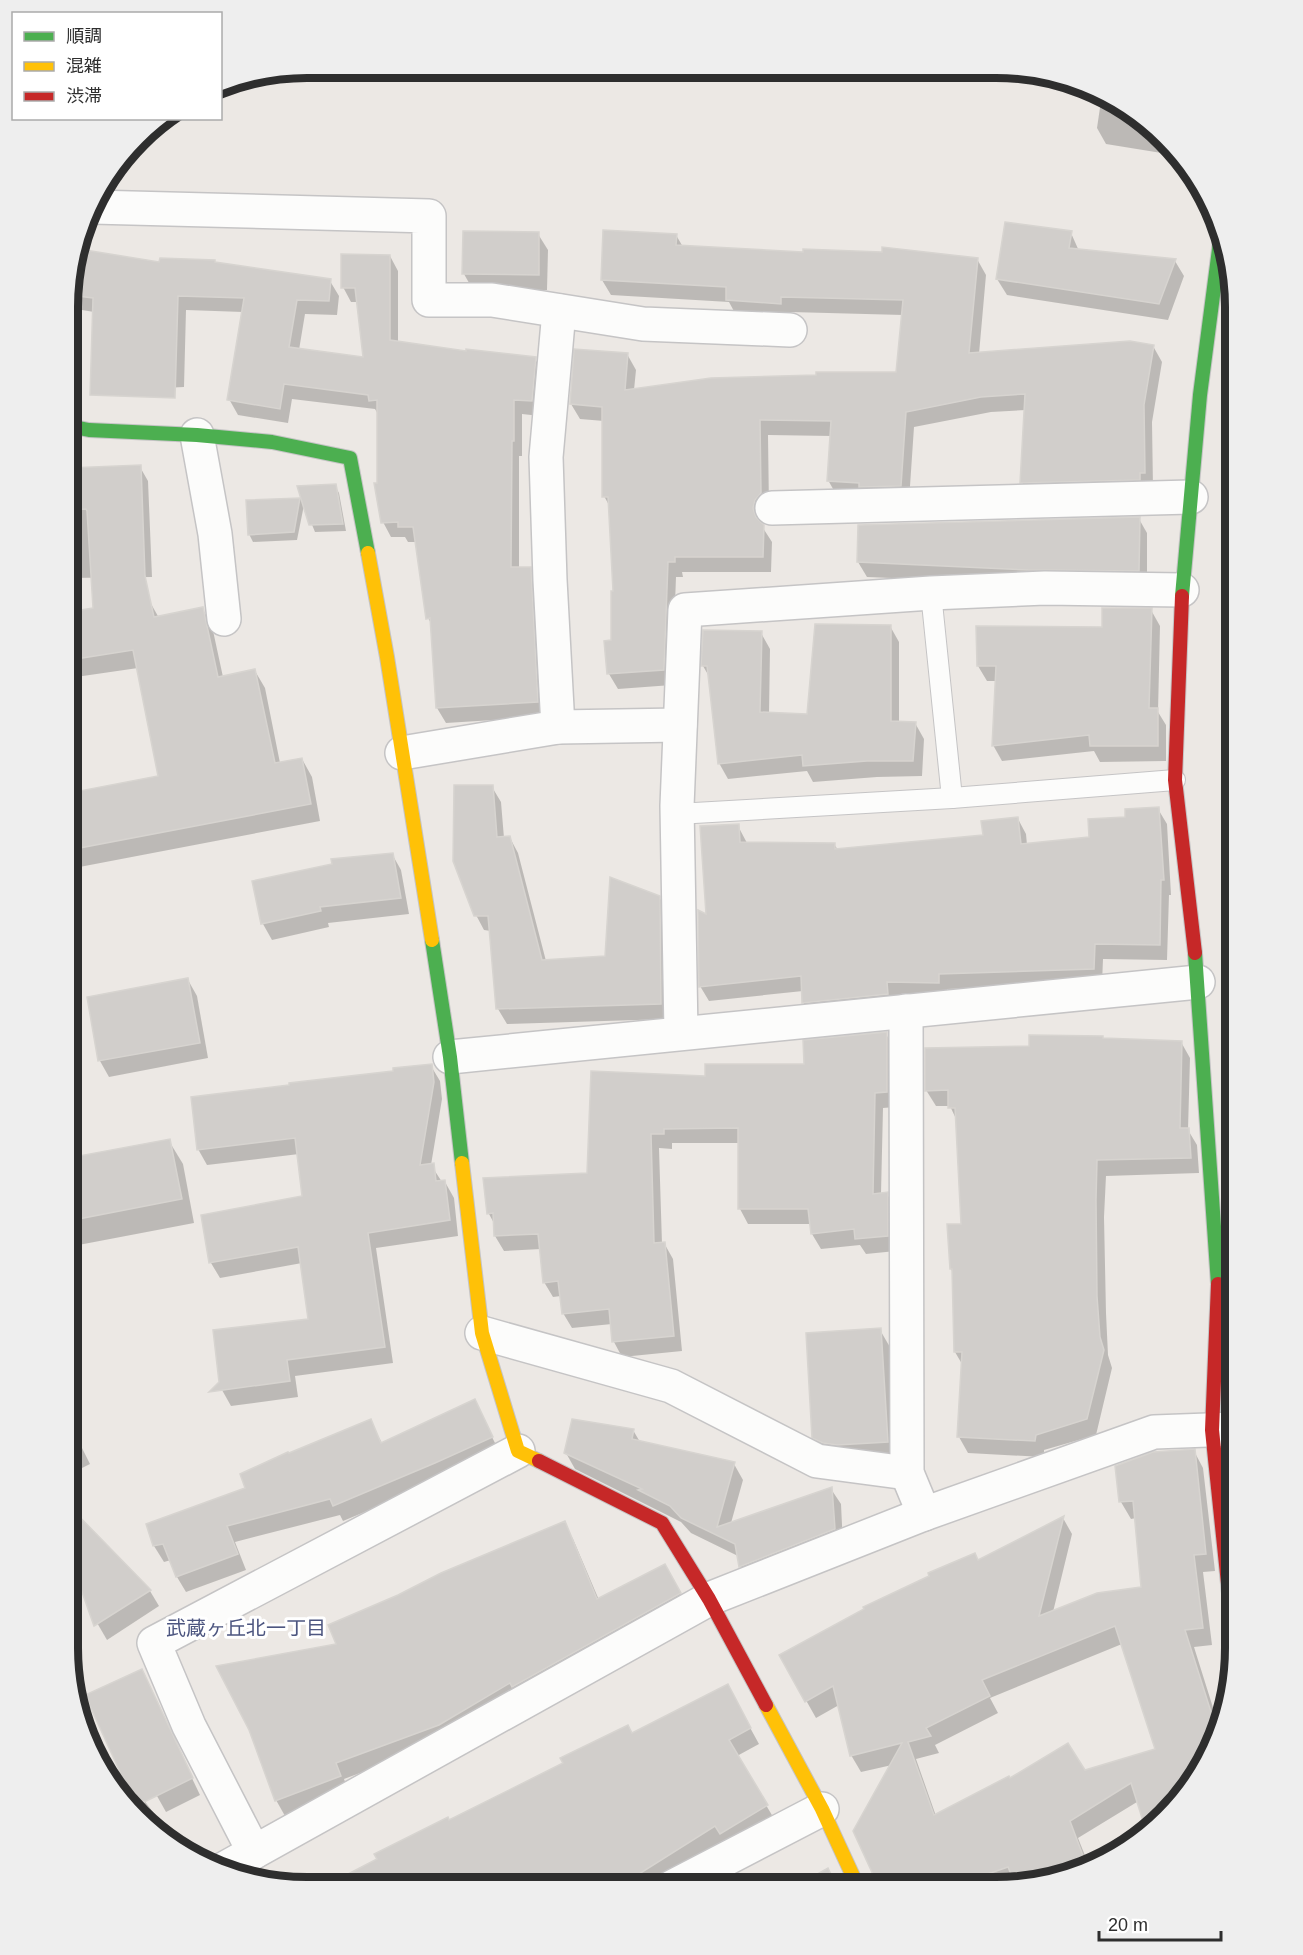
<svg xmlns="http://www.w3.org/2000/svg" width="1303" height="1955" viewBox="0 0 1303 1955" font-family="Helvetica,'Noto Sans JP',sans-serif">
  <rect width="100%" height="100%" fill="#ece8e4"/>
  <g fill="#0003" fill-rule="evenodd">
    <polygon points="1102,94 1141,117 1180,156 1106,144 1097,128"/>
    <polygon points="1071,233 1079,251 1175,261 1184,276 1168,320 1007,295 997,279"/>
    <polygon points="538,234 548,250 547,290 473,290 464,274"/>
    <polygon points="676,235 683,247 805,254 977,259 986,275 979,354 1153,346 1162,362 1152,422 1153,488 1031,498 1022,482 1026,410 991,412 914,427 909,501 837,496 828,480 832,436 768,435 769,509 763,515 761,525 772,542 771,572 682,572 683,577 676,577 672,685 618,689 609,674 615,592 610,507 604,496 604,421 580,419 571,404 627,354 636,370 634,390 897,373 903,315 790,312 789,319 736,315 729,302 611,295 602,280"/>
    <polygon points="78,251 161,263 215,263 330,281 339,296 337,315 305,314 299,350 365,359 358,302 351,302 343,287 390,256 398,271 398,343 467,353 535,359 544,374 540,416 522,414 522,456 519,456 519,568 530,568 539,583 545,717 446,723 437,708 432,625 428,618 417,542 408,542 405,537 391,537 383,522 378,484 379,416 375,409 292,399 288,423 238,415 229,399 243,312 186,310 184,387 100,391 94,312 70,308 70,276"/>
    <polygon points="69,464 72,469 140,467 148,481 152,577 69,578"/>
    <polygon points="335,486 339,493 346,531 315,532 304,505 297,540 253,542 249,534 247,501 302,499"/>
    <polygon points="1139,519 1147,533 1147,585 1038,584 867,577 858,562 859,526"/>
    <polygon points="150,602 159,618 202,608 212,626 223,677 255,671 265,688 280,763 302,759 312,777 320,821 69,869 69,795 160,777 138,668 69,678 69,614"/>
    <polygon points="1151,610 1160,626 1158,712 1166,725 1166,761 1100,762 1094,751 1002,761 993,745 997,681 987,681 978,666 1103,628"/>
    <polygon points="890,626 899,642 899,723 915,723 924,739 922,776 877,777 813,782 807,771 728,779 719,763 710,678 703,666 761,633 770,649 769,714 808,716"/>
    <polygon points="492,787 501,802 504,838 510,838 518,853 546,961 607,957 659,897 668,913 669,1019 507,1024 498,1009 491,931 484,930 476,915"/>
    <polygon points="1158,809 1167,824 1171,895 1169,895 1167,960 1103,959 1102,984 947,989 947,998 812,1018 803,1002 803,991 709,1001 700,986 708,916 738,826 747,843 834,844 838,850 984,836 1018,819 1026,834 1027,845 1090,839 1126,819"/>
    <polygon points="392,854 401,870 409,914 328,923 329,927 272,940 263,924 254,883"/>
    <polygon points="188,980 197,996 208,1058 109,1077 100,1061 88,998"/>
    <polygon points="886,1034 895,1049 895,1107 883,1108 881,1194 887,1194 896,1209 896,1251 866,1254 860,1245 821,1249 812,1234 811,1224 748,1224 740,1209 739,1143 672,1143 672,1149 659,1148 662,1244 664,1243 673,1259 682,1351 622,1357 614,1342 612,1324 572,1328 563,1313 561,1296 553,1297 544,1282 541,1249 504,1251 495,1236 495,1225 489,1214 485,1180 588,1175 707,1078 806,1065"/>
    <polygon points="1103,1040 1181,1042 1190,1058 1188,1130 1197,1145 1199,1173 1106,1176 1104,1217 1106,1313 1108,1355 1112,1368 1096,1435 1044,1450 1044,1457 968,1453 959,1437 962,1364 955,1352 953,1273 951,1269 963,1225 957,1121 950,1106 936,1106 926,1090 1030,1047"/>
    <polygon points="431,1066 440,1081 442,1099 431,1165 442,1182 445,1182 454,1198 458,1236 376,1248 393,1363 295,1376 298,1397 231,1406 222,1390 310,1320 302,1263 220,1278 211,1263 304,1197 299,1154 207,1165 198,1149 394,1072"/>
    <polygon points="169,1141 183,1164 194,1223 68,1247 68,1160"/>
    <polygon points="880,1330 894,1354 900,1465 828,1461 814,1437"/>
    <polygon points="474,1401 500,1453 444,1479 343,1521 340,1515 235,1542 246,1570 186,1592 177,1577 171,1560 164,1562 154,1546 247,1488 370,1421 382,1443"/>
    <polygon points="68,1420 90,1464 68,1475"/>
    <polygon points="633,1430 640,1442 734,1464 743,1480 731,1523 831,1489 841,1504 843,1545 749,1582 740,1566 738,1556 691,1533 681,1522 575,1469 566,1453"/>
    <path d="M1194 1451 1203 1468 1215 1571 1203 1572 1212 1645 1194 1647 1220 1730 1195 1781 1150 1830 1137 1802 1078 1838 1090 1868 1088 1869 996 1887H878L877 1879 892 1765 861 1772 851 1755 839 1705 816 1718 781 1656 979 1562 1063 1518 1072 1534 1053 1612 1143 1589 1136 1518 1131 1519 1121 1502ZM1122 1644 1157 1750 1084 1772 1010 1780 936 1816 916 1759 939 1753 935 1745 998 1713 990 1698Z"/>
    <polygon points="68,1507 150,1591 159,1606 107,1640 89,1609 68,1548"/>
    <polygon points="564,1523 573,1539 599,1600 674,1582 688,1610 448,1740 344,1779 349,1792 285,1816 276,1800 338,1646"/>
    <polygon points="141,1671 200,1795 166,1812 157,1796 116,1682"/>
    <polygon points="736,1702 759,1744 737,1756 776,1822 726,1841 654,1887 328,1886 449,1822 632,1735"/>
    <polygon points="123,1772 170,1835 178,1847 162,1838 117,1794 110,1781"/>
  </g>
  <g fill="#d1cecb" stroke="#d7d4d0" stroke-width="1.5" fill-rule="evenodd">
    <polygon points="1005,222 1072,231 1069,248 1176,259 1159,304 996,279"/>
    <polygon points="603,230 677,234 676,245 803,252 803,249 882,252 882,247 978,258 969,353 1130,341 1154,345 1144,405 1145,473 1140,473 1140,480 1020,483 1025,394 981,397 906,412 901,486 859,487 859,483 827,481 831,421 760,420 761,493 755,500 753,508 756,517 764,525 763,557 675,557 675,562 668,562 664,670 607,674 604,641 611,640 611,591 613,591 608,497 602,497 602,407 570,404 574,349 628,353 625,390 711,378 816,375 816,372 896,372 903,300 781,297 781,304 726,300 726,287 601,280"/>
    <polygon points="463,231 539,232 539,275 462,274"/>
    <polygon points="79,249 159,262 160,258 215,260 215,262 331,279 329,301 297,300 289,347 363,357 355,288 341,288 341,254 390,255 390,340 466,351 466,349 536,357 532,401 514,400 514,441 512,441 511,567 531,567 538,702 436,708 430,618 426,619 413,527 398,527 398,522 381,523 374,483 377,483 377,400 369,401 368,395 284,384 280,409 227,400 244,298 178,296 175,398 90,395 93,298 70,295 70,276"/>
    <polygon points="141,465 145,576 154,617 203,607 218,677 255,669 275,763 302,758 311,804 69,850 69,793 158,776 133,650 69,660 69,612 93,608 87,511 86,509 69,510 69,468"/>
    <polygon points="336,484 343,524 309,525 297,486"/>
    <polygon points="300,498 294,532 248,535 246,500"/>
    <polygon points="1140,517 1139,571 1028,570 857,562 858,525"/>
    <polygon points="1102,608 1152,608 1149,708 1158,708 1158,746 1090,746 1089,735 992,746 996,666 977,666 976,626 1102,627"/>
    <polygon points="815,624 891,625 891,721 916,722 913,761 867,761 803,766 802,755 718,764 707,666 701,666 703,630 762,631 760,712 807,714"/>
    <polygon points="454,785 493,785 497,837 510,836 542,960 605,956 610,877 660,896 661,1004 496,1009 488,916 474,916 453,861"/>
    <polygon points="1159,807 1164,880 1161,880 1160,945 1095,944 1094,969 939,974 939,983 887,982 888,994 802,1003 801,976 699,987 698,910 706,914 700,826 739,824 740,842 835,843 835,849 983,835 981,821 1018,817 1021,844 1089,837 1088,819 1125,817 1125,809"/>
    <polygon points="393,853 401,898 320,907 321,911 261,924 252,881 332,864 331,859"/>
    <polygon points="188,978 200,1043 98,1061 87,997"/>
    <polygon points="887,1032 887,1092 875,1093 873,1194 888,1192 888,1236 855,1239 854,1229 811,1234 808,1209 738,1209 738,1128 664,1129 664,1134 651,1134 654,1243 665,1242 674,1336 612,1342 609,1309 562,1314 558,1281 543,1283 538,1234 494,1236 493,1213 487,1214 483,1178 587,1173 591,1071 705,1076 705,1064 804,1064 803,1040"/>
    <polygon points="1029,1035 1103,1036 1103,1038 1182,1041 1180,1128 1189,1128 1191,1158 1097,1160 1096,1200 1097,1296 1100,1337 1104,1350 1087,1419 1036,1435 1035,1441 957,1437 962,1352 954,1352 952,1269 950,1269 947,1224 961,1224 955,1108 948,1108 948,1090 925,1091 925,1048 1029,1046"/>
    <polygon points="432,1064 434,1082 420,1165 434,1163 436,1181 445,1180 450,1220 368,1233 385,1347 287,1360 290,1381 209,1392 219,1382 213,1330 308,1319 298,1247 209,1263 201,1215 302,1196 295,1138 197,1150 191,1097 289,1085 289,1083 393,1071 393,1068"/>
    <polygon points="170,1139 182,1199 68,1221 68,1158"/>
    <polygon points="881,1328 888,1442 837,1445 823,1443 812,1438 806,1333"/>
    <polygon points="475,1399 493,1437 435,1463 333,1506 330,1499 227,1526 238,1554 176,1577 163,1544 153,1546 146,1524 245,1488 240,1474 288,1452 289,1453 371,1419 381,1443"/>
    <polygon points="572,1419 634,1429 632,1439 735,1462 717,1527 832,1487 835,1529 739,1567 735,1544 681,1518 670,1506 638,1490 642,1489 564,1453"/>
    <path d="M1195 1449 1206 1554 1194 1555 1203 1628 1185 1630 1218 1734 1195 1781 1164 1816 1143 1821 1131 1783 1070 1821 1088 1869 1015 1884 1008 1867 950 1887H876L875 1879 853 1831 902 1743 850 1756 833 1686 805 1702 779 1655 864 1609 863 1607 929 1576 928 1573 975 1553 978 1560 1064 1516 1039 1616 1097 1593 1141 1587 1133 1501 1119 1502 1115 1466 1153 1452ZM1115 1626 1155 1749 1085 1770 1068 1743 1010 1778 1009 1776 934 1815 908 1742 931 1736 926 1728 990 1696 982 1680Z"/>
    <polygon points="68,1505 151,1590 94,1626 68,1552"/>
    <polygon points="565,1521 597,1599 665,1564 681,1593 512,1687 510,1683 439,1725 336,1763 341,1776 275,1801 249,1730 216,1666 336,1644 328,1625 398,1595 441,1573"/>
    <polygon points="142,1669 193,1778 132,1808 117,1794 109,1779 120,1772 85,1695"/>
    <polygon points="728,1684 751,1728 729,1740 768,1805 720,1834 715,1826 620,1886 325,1886 377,1859 374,1854 448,1817 449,1820 563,1763 560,1758 628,1725 632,1733"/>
    <polygon points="828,1868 837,1887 794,1887"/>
  </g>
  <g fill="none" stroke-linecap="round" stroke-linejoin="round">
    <defs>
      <g id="lane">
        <polyline points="931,593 952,798"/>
        <polyline points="677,814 952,798 1175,780"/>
      </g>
      <g id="street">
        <polyline points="93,207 429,216 429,300 492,300 643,324 790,330"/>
        <polyline points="197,435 215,534 224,619"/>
        <polyline points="772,508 1191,497"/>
        <polyline points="558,727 550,580 546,457 559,311"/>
        <polyline points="402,753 558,727 680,725"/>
        <polyline points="906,1011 907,1473 924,1514"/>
        <polyline points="681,1033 677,806 685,610 931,593 1045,588 1182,590"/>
        <polyline points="450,1057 1198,982"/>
        <polyline points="482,1333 671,1386 817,1461 907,1473"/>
        <polyline points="254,1852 189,1726 154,1643 518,1451"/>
        <polyline points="220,1871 709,1599 924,1514 1154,1432 1235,1429"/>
        <polyline points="672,1887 822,1809"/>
      </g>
      <g id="fast">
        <polyline points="69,426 89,430 197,435 272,442 350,458 368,553"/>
        <polyline points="1182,596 1200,395 1221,234"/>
        <polyline points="432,940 450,1057 462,1163"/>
        <polyline points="1195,953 1218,1284"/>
      </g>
      <g id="slow">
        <polyline points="368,553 387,657 432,940"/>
        <polyline points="462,1163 482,1333 518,1451 539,1461"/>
        <polyline points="766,1705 822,1809 858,1887"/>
      </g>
      <g id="jam">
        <polyline points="1182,596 1175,780 1195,953"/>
        <polyline points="1218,1284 1212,1430 1235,1651"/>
        <polyline points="539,1461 662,1523 709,1599 766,1705"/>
      </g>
    </defs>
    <use href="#lane" stroke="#c5c4c5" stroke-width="22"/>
    <use href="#street" stroke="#c5c4c5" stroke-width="36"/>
    <use href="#fast" stroke="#c5c4c5" stroke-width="16"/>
    <use href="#slow" stroke="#c5c4c5" stroke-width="16"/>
    <use href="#jam" stroke="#c5c4c5" stroke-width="16"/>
    <use href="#lane" stroke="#fcfcfb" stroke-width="20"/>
    <use href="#street" stroke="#fcfcfb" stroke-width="33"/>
    <use href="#fast" stroke="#4caf50" stroke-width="14"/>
    <use href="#slow" stroke="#ffc107" stroke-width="14"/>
    <use href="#jam" stroke="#c62828" stroke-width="14"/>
  </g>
  <g text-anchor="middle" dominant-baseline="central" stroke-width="6" stroke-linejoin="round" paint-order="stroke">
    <g font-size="20" fill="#4d5680" stroke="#fff">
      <text x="246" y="1628">武蔵ヶ丘北一丁目</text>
    </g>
  </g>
  <path d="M0 0H1303V1955H0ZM307 78H996A229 229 0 0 1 1225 307V1648A229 229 0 0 1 996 1877H307A229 229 0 0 1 78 1648V307A229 229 0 0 1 307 78Z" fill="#eee" fill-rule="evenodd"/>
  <path fill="none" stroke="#2e2e2e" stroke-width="8" d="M307 78H996A229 229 0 0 1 1225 307V1648A229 229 0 0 1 996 1877H307A229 229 0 0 1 78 1648V307A229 229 0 0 1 307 78Z"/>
  <rect x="12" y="12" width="210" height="108" fill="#ffffff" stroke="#ababab" stroke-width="1.5"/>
  <rect x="24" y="32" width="30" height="9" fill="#4caf50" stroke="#ababab" stroke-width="1.5"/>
  <text x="66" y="42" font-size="18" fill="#2e2e2e">順調</text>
  <rect x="24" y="62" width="30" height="9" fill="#ffc107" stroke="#ababab" stroke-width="1.5"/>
  <text x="66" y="72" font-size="18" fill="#2e2e2e">混雑</text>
  <rect x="24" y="92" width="30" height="9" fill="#c62828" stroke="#ababab" stroke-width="1.5"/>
  <text x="66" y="102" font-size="18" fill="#2e2e2e">渋滞</text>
  <path d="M1099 1931v9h122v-9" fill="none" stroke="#2e2e2e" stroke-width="3"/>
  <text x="1108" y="1931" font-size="18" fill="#2e2e2e" stroke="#ffffff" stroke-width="4.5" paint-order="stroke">20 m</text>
</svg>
